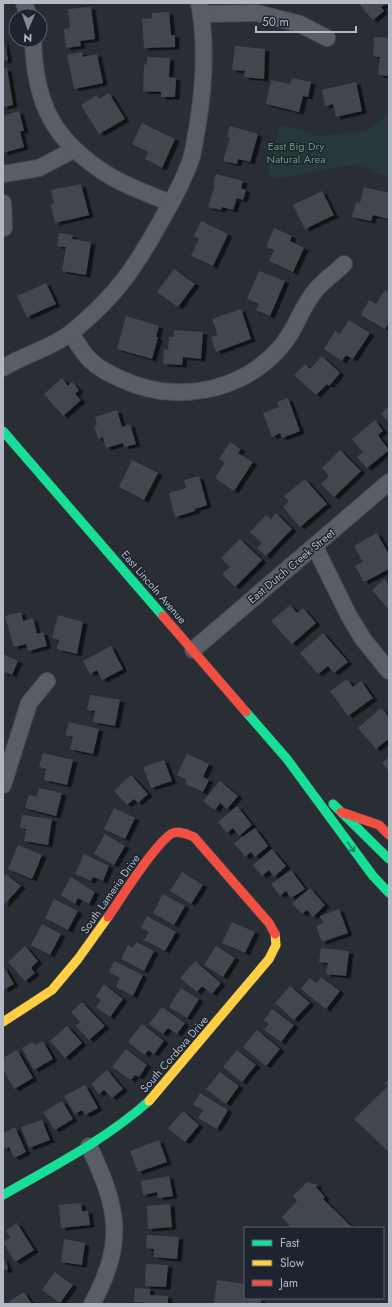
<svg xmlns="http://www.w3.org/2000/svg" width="392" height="1307" viewBox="0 0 392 1307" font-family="Jost,sans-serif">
  <defs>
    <filter id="shadow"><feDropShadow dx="4.5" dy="2.5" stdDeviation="0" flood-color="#0009"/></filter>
  </defs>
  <rect width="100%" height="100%" fill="#292e35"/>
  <polygon fill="#27383b" points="389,113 389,178 356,164 275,179 268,172 280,124 317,136 367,131"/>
  <g fill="#43474d" filter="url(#shadow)">
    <polygon points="362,3 387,3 381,7 384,11 373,20 360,5"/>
    <polygon points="91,7 95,39 80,41 81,46 66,48 64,29 70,28 68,9"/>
    <polygon points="169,12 171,35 175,35 175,47 144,48 142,19 152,18 152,13"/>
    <polygon points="3,37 8,60 3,61"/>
    <polygon points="374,37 388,38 389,76 378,75 380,57 373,56"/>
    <polygon points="235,46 265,49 264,79 244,77 245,71 232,70"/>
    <polygon points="82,52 83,57 97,54 103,83 74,89 67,55"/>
    <polygon points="147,57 170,58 169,77 176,78 175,97 161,97 161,92 143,91 144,64 147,65"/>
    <polygon points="7,68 13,105 3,107 3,69"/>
    <polygon points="292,78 311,82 308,97 303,96 299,112 266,104 271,80 290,84"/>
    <polygon points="356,82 362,111 336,117 333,104 325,106 322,90"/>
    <polygon points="109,93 125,119 99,134 81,105 97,95 99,99"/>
    <polygon points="19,111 24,130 20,132 24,147 3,153 3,116"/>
    <polygon points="142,123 175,139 162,168 145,159 148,152 132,144"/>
    <polygon points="230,126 258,134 250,162 238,159 237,164 223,161 230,138 227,137"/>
    <polygon points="216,174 243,181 241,188 246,190 243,200 237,198 233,210 222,207 221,210 208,207 215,185 213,185"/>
    <polygon points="81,184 89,215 55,223 51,205 54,204 51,190"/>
    <polygon points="364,187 389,193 389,219 373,215 371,221 352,217 356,202 360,203"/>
    <polygon points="322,191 334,215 305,229 293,205"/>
    <polygon points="201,221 228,234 213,266 191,256 199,239 194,236"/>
    <polygon points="274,228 292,236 290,241 304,248 293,272 269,261 274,250 266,247"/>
    <polygon points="59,233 73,235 72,239 91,242 86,275 62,271 66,247 57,246"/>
    <polygon points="174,269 195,284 178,307 157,292"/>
    <polygon points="259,271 285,281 270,316 256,310 259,304 247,299"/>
    <polygon points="46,283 56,304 27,317 17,296"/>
    <polygon points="385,290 389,292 389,323 385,329 361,315 369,300 376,304"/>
    <polygon points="241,309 251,339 216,352 211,337 218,335 212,319"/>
    <polygon points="126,316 159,326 156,337 158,337 152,359 117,349"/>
    <polygon points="349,320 370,333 353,359 346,355 342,361 324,349 335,331 340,334"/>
    <polygon points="174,330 203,332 201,359 183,357 182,365 163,364 164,349 168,350 169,337 174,337"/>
    <polygon points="322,356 340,373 329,386 327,384 316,395 294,375 305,364 310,369"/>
    <polygon points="62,378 68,386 72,382 79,390 75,394 81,400 63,416 44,394"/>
    <polygon points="288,398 300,431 282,438 280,433 272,437 263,413 279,407 277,402"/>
    <polygon points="389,406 389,422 381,414"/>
    <polygon points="117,410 122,427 130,424 136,444 124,447 123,443 106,448 103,437 98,439 94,426 97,425 95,417"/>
    <polygon points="375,420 383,431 378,435 389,450 367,468 357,457 363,452 352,439"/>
    <polygon points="230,442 241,449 238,453 253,462 234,491 215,478 225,462 219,459"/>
    <polygon points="340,450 361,471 334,497 321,484 329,476 322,468"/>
    <polygon points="132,460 158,473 144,500 119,487"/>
    <polygon points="199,476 207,505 195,509 195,511 175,517 169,493 186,488 184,480"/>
    <polygon points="305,479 327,504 300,527 283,507 289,501 284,496"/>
    <polygon points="276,513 292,529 266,556 257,548 262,543 250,532 266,515 271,519"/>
    <polygon points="377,533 389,555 389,569 364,582 355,566 363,562 354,546"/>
    <polygon points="240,539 262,560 235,587 222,574 230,567 221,558"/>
    <polygon points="384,579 389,585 389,610 372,590"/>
    <polygon points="290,605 297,613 303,608 316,623 292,644 271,621"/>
    <polygon points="21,612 23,621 33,618 37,634 43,632 47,646 28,651 26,644 14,647 5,616"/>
    <polygon points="58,615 83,622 77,654 57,649 59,640 52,638"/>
    <polygon points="323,633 348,662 334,673 328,666 318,674 300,653"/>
    <polygon points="111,646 123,669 102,680 97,670 90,674 83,661"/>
    <polygon points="3,654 18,661 12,675 5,672 3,677"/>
    <polygon points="347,679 353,687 361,681 373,698 348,716 330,691"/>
    <polygon points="90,695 120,700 115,726 93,722 95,711 87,710"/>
    <polygon points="381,708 389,717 389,742 387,740 376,749 358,728"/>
    <polygon points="69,722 99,729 93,754 70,749 73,737 65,735"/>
    <polygon points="43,753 73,760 67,785 44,780 46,769 39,767"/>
    <polygon points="187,754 209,764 203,777 209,780 203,792 185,784 187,780 177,775"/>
    <polygon points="389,757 389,771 382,763"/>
    <polygon points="164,760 172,781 151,788 143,767"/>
    <polygon points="131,775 148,794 138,803 134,799 127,805 114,791"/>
    <polygon points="220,781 238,796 227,809 220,803 215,810 203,801"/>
    <polygon points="39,788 62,793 56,816 25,808 29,795 37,797"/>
    <polygon points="237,806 252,825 239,836 233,828 227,833 218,822"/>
    <polygon points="114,808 135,818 125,839 104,829"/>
    <polygon points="22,815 52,819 48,845 24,841 26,829 20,828"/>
    <polygon points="255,828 268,846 255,857 251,852 245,857 234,843"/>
    <polygon points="105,834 125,846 114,865 94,854"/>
    <polygon points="18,845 42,855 32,879 8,869"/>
    <polygon points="272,849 286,866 274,877 269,870 262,876 253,865"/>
    <polygon points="84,854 109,866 103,881 93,877 91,881 75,874"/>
    <polygon points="291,870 305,889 291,898 286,891 280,896 271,884"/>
    <polygon points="182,872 203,885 191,904 170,891"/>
    <polygon points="6,874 21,886 4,905 3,877"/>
    <polygon points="71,877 95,892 89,904 78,898 75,904 61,895"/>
    <polygon points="310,888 325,905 313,917 307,910 302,914 292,903"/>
    <polygon points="163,894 185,906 174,925 153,913"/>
    <polygon points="54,899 78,911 68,930 45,918"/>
    <polygon points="339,909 348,933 322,942 316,926 323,923 320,916"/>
    <polygon points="147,916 176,932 165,951 144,940 149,932 141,928"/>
    <polygon points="232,922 255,932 245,953 222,943"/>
    <polygon points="42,924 61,934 50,955 31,945"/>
    <polygon points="136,942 154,951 144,971 121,959 128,945 133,948"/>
    <polygon points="25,946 38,961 31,968 35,973 25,981 8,962"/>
    <polygon points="216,946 235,958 223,977 204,965"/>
    <polygon points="321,948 349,951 346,976 326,974 328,963 319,962"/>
    <polygon points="114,961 143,975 133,996 116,987 120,978 109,972"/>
    <polygon points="195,961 221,983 212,994 202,986 197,992 180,978"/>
    <polygon points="3,965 14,984 3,990"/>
    <polygon points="321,977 340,991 326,1009 301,989 309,978 317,983"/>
    <polygon points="104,984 123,999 110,1017 96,1007 101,1000 96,996"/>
    <polygon points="290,986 310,1003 294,1020 275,1003"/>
    <polygon points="181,988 199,999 187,1018 169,1007"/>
    <polygon points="82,1002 105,1026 89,1040 76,1026 80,1022 71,1012"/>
    <polygon points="162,1007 185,1023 177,1034 168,1028 163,1034 149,1024"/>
    <polygon points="272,1009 294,1025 281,1042 264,1030 269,1024 264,1020"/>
    <polygon points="142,1024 164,1041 154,1054 148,1050 145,1055 128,1042"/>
    <polygon points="67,1026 82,1043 65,1058 50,1041"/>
    <polygon points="257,1030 280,1049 266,1066 243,1047"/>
    <polygon points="43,1041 53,1059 34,1070 22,1048 33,1042 35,1045"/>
    <polygon points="126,1049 147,1065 139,1077 135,1075 131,1080 112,1067"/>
    <polygon points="17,1050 33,1078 14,1089 3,1069 3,1058"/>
    <polygon points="237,1050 256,1065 242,1082 223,1067"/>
    <polygon points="107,1070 123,1089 112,1098 104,1090 99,1094 91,1084"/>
    <polygon points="220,1072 239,1086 226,1104 206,1089"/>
    <polygon points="389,1079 389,1152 354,1119 388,1086 385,1083"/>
    <polygon points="85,1085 98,1108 85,1115 82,1110 75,1114 64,1096"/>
    <polygon points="200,1093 228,1110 217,1129 198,1118 203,1110 193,1105"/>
    <polygon points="62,1101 73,1119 55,1130 43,1112"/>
    <polygon points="183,1111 199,1125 185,1142 168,1128"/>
    <polygon points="42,1120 50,1140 29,1148 21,1127"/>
    <polygon points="15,1127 26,1152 14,1158 9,1147 3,1149 3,1133"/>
    <polygon points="159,1140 167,1162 138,1172 130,1151"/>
    <polygon points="169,1176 173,1196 158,1198 157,1192 143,1195 141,1181"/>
    <polygon points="307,1182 318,1185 316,1187 325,1197 323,1199 353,1228 292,1228 282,1217 297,1201 293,1196"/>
    <polygon points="81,1203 82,1211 88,1211 90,1225 61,1228 59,1205"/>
    <polygon points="170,1204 172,1227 148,1229 147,1206"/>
    <polygon points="17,1223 34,1250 15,1262 3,1242 10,1238 6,1230"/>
    <polygon points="147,1235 179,1237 177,1259 154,1257 154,1249 146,1248"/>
    <polygon points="64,1239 85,1243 82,1265 61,1262"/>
    <polygon points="3,1256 8,1269 3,1271"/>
    <polygon points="146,1264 168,1265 166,1287 145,1286"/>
    <polygon points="55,1272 73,1285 60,1303 42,1290"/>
    <polygon points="217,1280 245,1284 245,1298 261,1299 261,1304 214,1304"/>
    <polygon points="135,1288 150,1289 150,1295 168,1296 168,1304 134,1302"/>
    <polygon points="24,1292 32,1304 11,1304 9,1301"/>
  </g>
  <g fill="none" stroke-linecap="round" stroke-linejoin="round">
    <defs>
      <g id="street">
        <polyline points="24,3 29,16"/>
        <polyline points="201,14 257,13 300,24 327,38"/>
        <path d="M33 40C35 105 54 142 110 176 128 187 151 195 171 203"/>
        <polyline points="3,174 39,168 73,150"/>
        <polyline points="3,203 4,228"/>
        <path d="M71 333C77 343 82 352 90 360 99 369 110 374 121 379 174 404 238 393 278 350 295 333 300 309 315 291 323 281 335 273 344 264"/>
        <path d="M3 368C25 354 52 348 72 332 116 296 135 268 162 219 173 200 185 178 192 156 194 148 195 138 197 129 204 88 207 44 199 3"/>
        <polyline points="315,547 349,616 363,639 389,671"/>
        <polyline points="193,650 389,482"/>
        <polyline points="3,785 29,703 47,681"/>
        <path d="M89 1146C118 1208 126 1241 92 1304"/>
      </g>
      <g id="fast">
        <polyline points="3,431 163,616"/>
        <polyline points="246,712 287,759 373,876 389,893"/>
        <polyline points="333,804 389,859"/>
        <path d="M3 1195C54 1166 105 1140 149 1101"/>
      </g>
      <g id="slow">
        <polyline points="3,1022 52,990 78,959 108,917"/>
        <polyline points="149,1101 269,959 276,945 275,934"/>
      </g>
      <g id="jam">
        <polyline points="163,616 246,712"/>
        <polyline points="341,812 379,825 389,835"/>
        <path d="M108 917C120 900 157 840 173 833 180 831 187 834 194 837L269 923 275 934"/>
      </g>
    </defs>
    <use href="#street" stroke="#474a50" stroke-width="18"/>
    <use href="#fast" stroke="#474a50" stroke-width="10"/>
    <use href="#slow" stroke="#474a50" stroke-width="10"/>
    <use href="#jam" stroke="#474a50" stroke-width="10"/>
    <use href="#street" stroke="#595d64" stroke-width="16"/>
    <use href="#fast" stroke="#16e098" stroke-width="9"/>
    <use href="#slow" stroke="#ffcf43" stroke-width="9"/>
    <use href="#jam" stroke="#f24e42" stroke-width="9"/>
  </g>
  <defs><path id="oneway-shaft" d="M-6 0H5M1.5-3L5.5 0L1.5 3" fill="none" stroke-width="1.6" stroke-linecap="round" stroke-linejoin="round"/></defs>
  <use stroke="#1a8264" href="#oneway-shaft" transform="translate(351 847) rotate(54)"/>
  <g text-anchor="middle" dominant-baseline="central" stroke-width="3" stroke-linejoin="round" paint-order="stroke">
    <g font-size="11" fill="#6c9676" stroke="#1d242f">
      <text x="296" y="146">East Big Dry<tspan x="296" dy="13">Natural Area</tspan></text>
    </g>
    <g font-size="11" fill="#b3bac6" stroke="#1d242f">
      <text transform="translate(291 566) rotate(-40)">East Dutch Creek Street</text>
      <text transform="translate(154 587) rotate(49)">East Lincoln Avenue</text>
      <text transform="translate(110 894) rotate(-55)">South Lameria Drive</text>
      <text transform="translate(174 1054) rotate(-49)">South Cordova Drive</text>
    </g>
  </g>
  <rect width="392" height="1307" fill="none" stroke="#b3bac6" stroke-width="8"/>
  <rect x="244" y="1227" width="140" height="72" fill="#1d242f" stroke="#59606b"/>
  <rect x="252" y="1240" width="20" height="6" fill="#16e098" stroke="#59606b"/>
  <text x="280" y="1247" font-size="12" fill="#b3bac6">Fast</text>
  <rect x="252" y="1260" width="20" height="6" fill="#ffcf43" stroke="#59606b"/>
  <text x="280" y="1267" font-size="12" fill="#b3bac6">Slow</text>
  <rect x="252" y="1280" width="20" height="6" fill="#f24e42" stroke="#59606b"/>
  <text x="280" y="1287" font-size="12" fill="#b3bac6">Jam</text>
  <g transform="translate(28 28) rotate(182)"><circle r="19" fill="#1d242f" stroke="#59606b"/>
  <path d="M0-3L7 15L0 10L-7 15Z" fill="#838993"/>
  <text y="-6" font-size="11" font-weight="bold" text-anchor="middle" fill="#b3bac6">N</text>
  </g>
  <path d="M256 26v6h100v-6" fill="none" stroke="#b3bac6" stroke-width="2"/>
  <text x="262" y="26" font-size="12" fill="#b3bac6" stroke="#1d242f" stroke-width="3" paint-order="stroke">50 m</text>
</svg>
